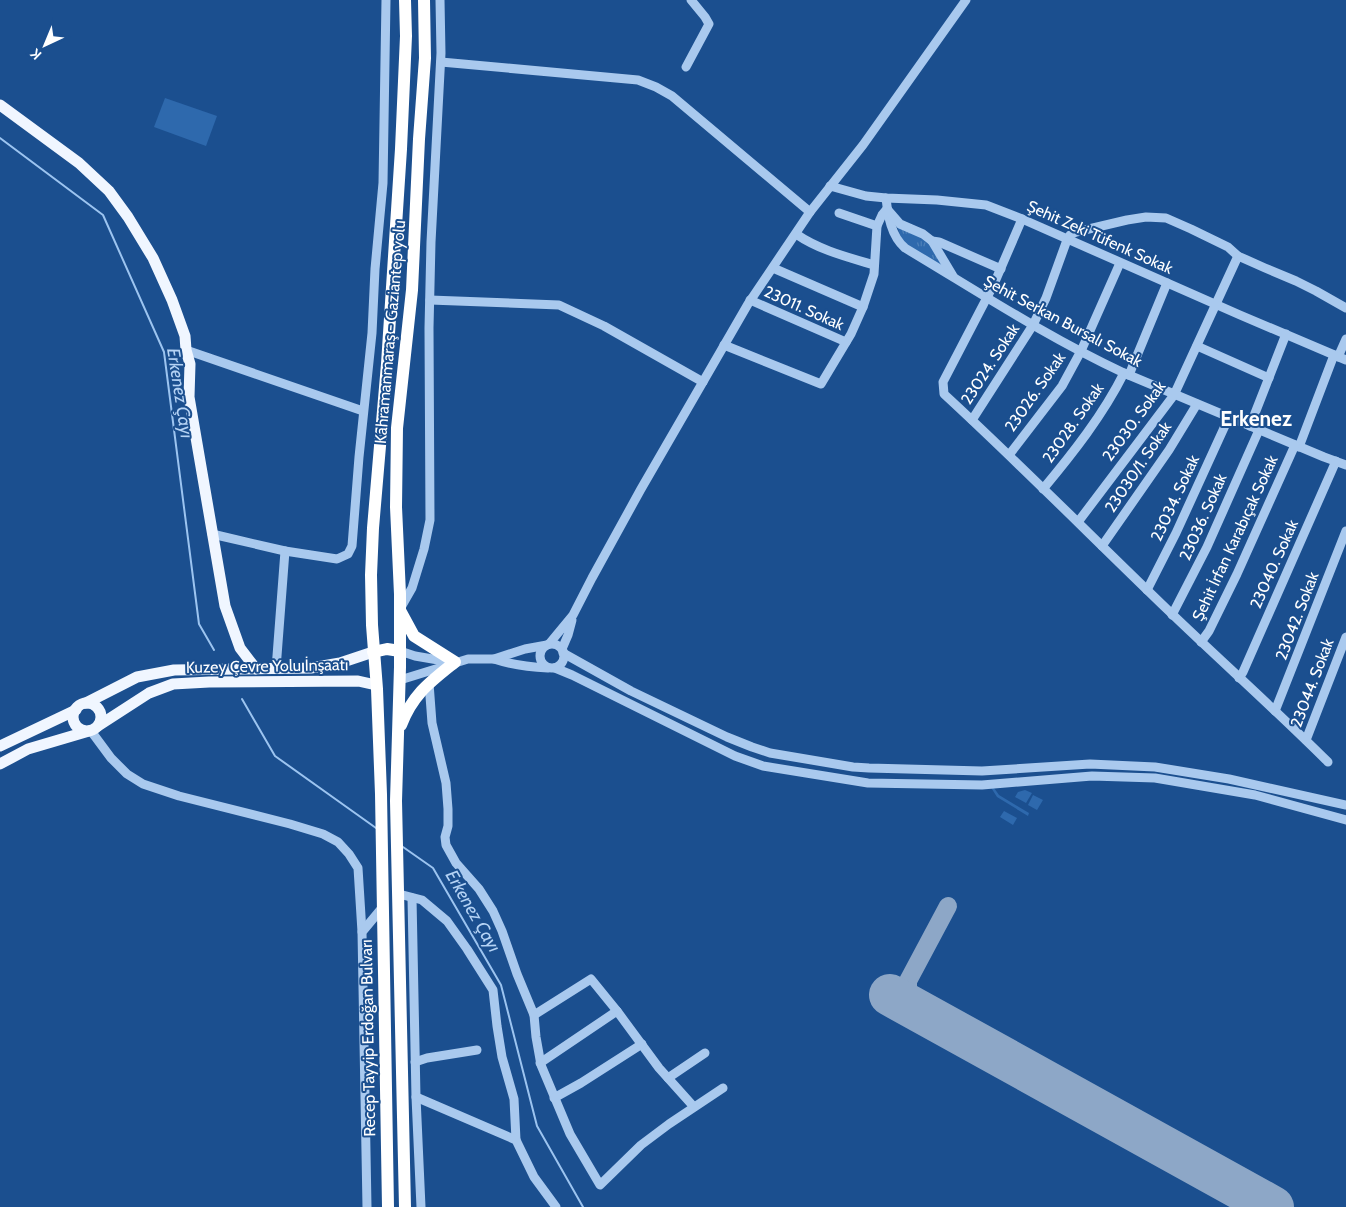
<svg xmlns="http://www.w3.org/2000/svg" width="1346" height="1207" viewBox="0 0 1346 1207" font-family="Cabin,sans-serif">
  <defs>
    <pattern id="park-tufts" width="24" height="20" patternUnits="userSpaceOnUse" patternTransform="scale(1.25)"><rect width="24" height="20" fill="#2e69ad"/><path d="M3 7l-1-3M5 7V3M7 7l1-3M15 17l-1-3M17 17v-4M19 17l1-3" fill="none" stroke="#4d80b9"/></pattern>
  </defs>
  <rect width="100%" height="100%" fill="#1b4f8f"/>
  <g fill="#2e69ad">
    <polygon points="165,98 217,116 206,146 154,127"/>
    <polygon points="992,785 999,795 1029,813 1028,816 997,797 990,786"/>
    <polygon points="1025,790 1032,793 1026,803 1015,797 1018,792"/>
    <polygon points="1033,795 1043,800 1037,810 1028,805"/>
    <polygon points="1004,811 1017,818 1013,825 1000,817"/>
  </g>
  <polygon fill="url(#park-tufts)" points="897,226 926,239 931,244 942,266 903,243"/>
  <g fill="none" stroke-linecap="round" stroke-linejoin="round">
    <g stroke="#9cc4f0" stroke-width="2">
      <polyline points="0,138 103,215 164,352 199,624 214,650"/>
      <polyline points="242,699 275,756 376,828"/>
      <polyline points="403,847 433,868 501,985 537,1126 583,1207"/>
    </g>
    <polyline stroke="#8da7c7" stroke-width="18" points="910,1006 908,995 908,981 948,906"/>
    <polyline stroke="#8da7c7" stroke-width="42" points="890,995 1273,1207"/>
    <g stroke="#a9c9ee" stroke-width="9">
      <polyline points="441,62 638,80 656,87 672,96 810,212"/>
      <polyline points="686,67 709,24 705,17 691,0"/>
      <polyline points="830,186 866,196 886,198 937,200 986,205 1022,219 1240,315 1346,360"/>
      <path d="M886 198C888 216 891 236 905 248 977 291 1047 337 1124 373L1324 457 1346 465"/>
      <polyline points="839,213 877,226"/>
      <path d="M1022 219 994 284 943 382 944 394C1021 465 1095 540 1171 613 1223 663 1277 711 1328 762"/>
      <path d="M796 234C819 250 847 257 874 265"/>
      <polyline points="932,241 939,242 1001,269"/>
      <polyline points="773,268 863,307"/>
      <polyline points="430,300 559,305 604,326 703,382"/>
      <polyline points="750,300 846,342"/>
      <polyline points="724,345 821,384 851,334 863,307 874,274 877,226 882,215 887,209 900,224 923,234 932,241 953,276"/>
      <polyline points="1197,346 1269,378"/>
      <polyline points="186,350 363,411"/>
      <polyline points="1338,357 1346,339"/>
      <polyline points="1129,375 1167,283"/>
      <polyline points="972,420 1033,325 1046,298 1067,240 1070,235 1076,232 1127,220 1146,217 1166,218 1191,229 1228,247 1238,256 1265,268 1296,281 1316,291 1346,308"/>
      <polyline points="1250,426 1286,334"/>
      <polyline points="1299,447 1334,355"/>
      <polyline points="1009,455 1062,386 1081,351 1120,263"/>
      <path d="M1043 489C1073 453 1103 415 1124 373"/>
      <polyline points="1078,522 1174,395 1238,256"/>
      <polyline points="212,534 285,551"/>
      <polyline points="1102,546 1169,450 1197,404"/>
      <polyline points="1147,590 1176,533 1229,417"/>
      <polyline points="400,609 412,588 424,549 430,520 429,328 431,242 441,53 440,0"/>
      <polyline points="1172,615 1207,547 1259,430"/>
      <polyline points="1201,642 1209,631 1237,574 1295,445"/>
      <circle cx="552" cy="656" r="12"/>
      <polyline points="549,644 573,615 592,578 641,489 748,304 810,212 863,145 966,0"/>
      <polyline points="562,649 568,635 572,620"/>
      <polyline points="400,651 415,656 450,662"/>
      <polyline points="563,653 631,691 727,737 752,747 770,753 853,767 869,768 982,771 1090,764 1155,767 1229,779 1346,805"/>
      <path d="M494 659C512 665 529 667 548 668"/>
      <polyline points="555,668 572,675 735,756 763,766 868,783 982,785 1092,776 1155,778 1255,795 1346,820"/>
      <polyline points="276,669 285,551 337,559 348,554 352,546 359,457 372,333 375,269 383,183 386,0"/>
      <polyline points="1239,678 1243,672 1336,461"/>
      <polyline points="400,680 468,659 494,659 525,649 547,645"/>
      <polyline points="429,683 432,723 446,783 448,809 448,826 445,837 446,845 456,863 479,889 493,911 502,931 517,974 534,1015 536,1037 541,1065 570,1134 600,1185 641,1145 669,1124 723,1088"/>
      <polyline points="1275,711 1346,531"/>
      <polyline points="91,731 111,758 127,774 143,784 179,796 290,824 323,834 338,842 349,854 358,868 362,932"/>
      <polyline points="1306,740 1346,637"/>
      <polyline points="399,894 422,900 447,921 467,949 493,990 497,1026 502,1057 514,1099 516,1140"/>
      <polyline points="412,898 416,1097 421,1207"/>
      <polyline points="534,1015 591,979 617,1011 659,1068 694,1107"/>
      <polyline points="415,1062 427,1058 477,1050"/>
      <polyline points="540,1063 617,1011"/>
      <polyline points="668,1078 705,1053"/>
      <polyline points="416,1097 516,1140 534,1177 556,1207"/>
      <polyline points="554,1098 581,1083 642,1044"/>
      <polyline points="367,1207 362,932 382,908"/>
    </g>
    <g stroke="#f0f6ff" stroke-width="11">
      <polyline points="0,105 79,163 109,191 128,217 153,258 172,300 185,336 186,350 190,364 189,397 225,606 240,648 256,669"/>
      <polyline points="86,703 137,677 174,670 311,668 340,663 373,652"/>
      <circle cx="87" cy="717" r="14"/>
      <polyline points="98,726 149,693 173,684 209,682 358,681 376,685"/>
      <polyline points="0,746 76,710"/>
      <polyline points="0,764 28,749 89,731"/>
    </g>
    <g stroke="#fff" stroke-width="12">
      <path d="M401 612 414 636 455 662C430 682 413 694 401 725"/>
      <polyline points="373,652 387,649 400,651"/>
      <polyline points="388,1207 381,794 377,689 372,625 371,575 373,528 387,364 401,149 406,36 405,0"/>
      <polyline points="405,1207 396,801 400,667 400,594 396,507 397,428 412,290 419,139 425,58 424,0"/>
    </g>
  </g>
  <g text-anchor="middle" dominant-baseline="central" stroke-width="4" stroke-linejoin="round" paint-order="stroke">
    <g font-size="16" fill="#fff" stroke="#1b4f8f">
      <text transform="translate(1100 237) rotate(24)">Şehit Zeki Tüfenk Sokak</text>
      <text transform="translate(804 308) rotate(24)">23011. Sokak</text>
      <text transform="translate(1063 321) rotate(28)">Şehit Serkan Bursalı Sokak</text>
      <text transform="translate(390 332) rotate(-85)">Kahramanmaraş - Gaziantep yolu</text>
      <text transform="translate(990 364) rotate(-57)">23024. Sokak</text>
      <text transform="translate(1035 392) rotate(-55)">23026. Sokak</text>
      <text transform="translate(1134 421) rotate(-54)">23030. Sokak</text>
      <text transform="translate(1073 423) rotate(-55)">23028. Sokak</text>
      <text transform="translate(1138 467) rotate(-56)">23030/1. Sokak</text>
      <text transform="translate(1175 498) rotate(-65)">23034. Sokak</text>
      <text transform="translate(1203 517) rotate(-66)">23036. Sokak</text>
      <text transform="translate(1235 538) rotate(-65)">Şehit İrfan Karabıçak Sokak</text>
      <text transform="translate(1274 564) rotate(-66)">23040. Sokak</text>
      <text transform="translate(1297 616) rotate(-69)">23042. Sokak</text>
      <text transform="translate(267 666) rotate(-1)">Kuzey Çevre Yolu İnşaatı</text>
      <text transform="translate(1312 683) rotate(-69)">23044. Sokak</text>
      <text transform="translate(368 1038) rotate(-91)">Recep Tayyip Erdoğan Bulvarı</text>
    </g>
    <g font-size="18" font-style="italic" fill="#b5d3f5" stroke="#1b4f8f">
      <text transform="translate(180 393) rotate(81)">Erkenez Çayı</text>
      <text transform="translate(473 911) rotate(60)">Erkenez Çayı</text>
    </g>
    <g font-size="21" font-weight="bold" fill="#fff" stroke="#1b4f8f">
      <text x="1256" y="418">Erkenez</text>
    </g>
  </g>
  <g transform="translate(45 45) rotate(224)" stroke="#1b4f8f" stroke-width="4" paint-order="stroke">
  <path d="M0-4L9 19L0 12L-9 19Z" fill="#ffffff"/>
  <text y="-8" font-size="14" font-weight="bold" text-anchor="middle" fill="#ffffff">K</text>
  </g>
</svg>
